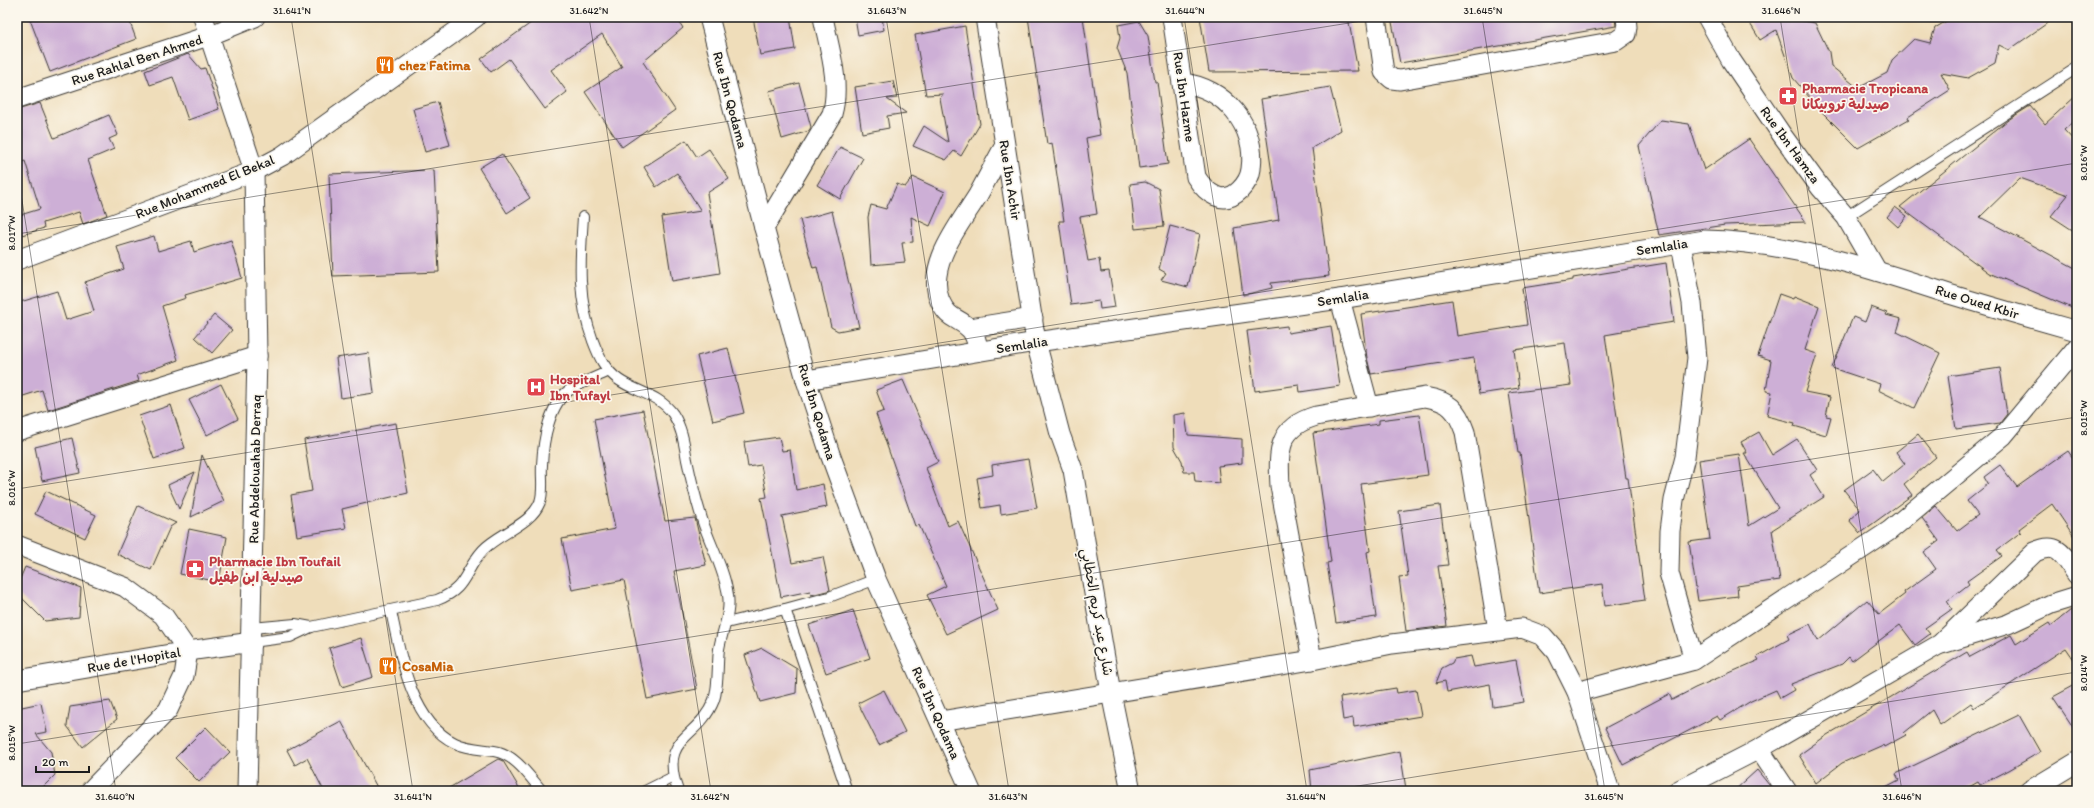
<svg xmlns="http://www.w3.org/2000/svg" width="2094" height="808" viewBox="0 0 2094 808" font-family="Itim,'Playpen Sans Arabic',sans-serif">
  <rect width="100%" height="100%" fill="#fbf7ec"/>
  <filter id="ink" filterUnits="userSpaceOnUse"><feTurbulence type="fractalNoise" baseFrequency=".025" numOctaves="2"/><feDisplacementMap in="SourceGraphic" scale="8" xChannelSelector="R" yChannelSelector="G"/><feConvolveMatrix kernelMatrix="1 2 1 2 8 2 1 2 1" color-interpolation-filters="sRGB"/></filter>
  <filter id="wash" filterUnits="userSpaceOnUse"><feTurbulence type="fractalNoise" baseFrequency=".012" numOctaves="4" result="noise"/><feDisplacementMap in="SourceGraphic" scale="16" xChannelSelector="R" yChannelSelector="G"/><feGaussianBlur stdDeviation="0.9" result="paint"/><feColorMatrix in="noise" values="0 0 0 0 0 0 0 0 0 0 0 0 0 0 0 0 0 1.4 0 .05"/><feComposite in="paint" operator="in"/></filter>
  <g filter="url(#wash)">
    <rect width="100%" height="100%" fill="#efddba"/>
    <g id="blocks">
      <g fill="#cdafd6">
        <polygon points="29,17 128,17 136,39 50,72"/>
        <polygon points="539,17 676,17 683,28 643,62 675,110 622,147 585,92 622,67 602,34 551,70 567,92 545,109 509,59 491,72 481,59"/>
        <polygon points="753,17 790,17 795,49 760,55"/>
        <polygon points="855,17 882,17 884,30 858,35"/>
        <polygon points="1028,17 1083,17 1100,135 1086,138 1097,214 1080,217 1088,261 1099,259 1101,272 1109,271 1115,307 1100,309 1099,301 1071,305 1059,221 1064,221 1052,143 1047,144"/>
        <polygon points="1200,17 1348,17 1358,71 1209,72"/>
        <polygon points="1391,17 1615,17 1616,26 1400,63"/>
        <polygon points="1746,17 1797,17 1798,20 1815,23 1829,52 1831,66 1858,88 1887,73 1892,60 1914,39 1930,43 1935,28 1953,17 2056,17 2009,50 1999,45 1995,63 1968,78 1941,73 1950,90 1908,117 1909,119 1858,148 1822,112 1793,78 1776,30 1760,40"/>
        <polygon points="1139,21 1148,36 1155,82 1157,82 1168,164 1139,168 1127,73 1117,48 1120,38 1118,25"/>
        <polygon points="965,26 980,124 961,156 954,151 946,160 913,146 924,126 948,142 940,98 943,94 926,95 915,35"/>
        <polygon points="188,54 201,69 205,68 219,109 188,120 173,77 150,85 145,71"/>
        <polygon points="893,81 897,98 887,99 906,113 887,116 889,128 862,133 855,87"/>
        <polygon points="799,83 811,127 809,131 782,139 769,91"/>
        <polygon points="1330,87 1341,130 1312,148 1329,276 1271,283 1272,288 1243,295 1234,228 1279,220 1261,99"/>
        <polygon points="2077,95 2077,118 2064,130 2077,144 2077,233 2051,216 2068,195 2020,178 1980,217 2077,269 2077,310 1989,273 1900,207 2008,120 2030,106 2045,124"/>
        <polygon points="438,102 450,145 425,152 413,109"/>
        <polygon points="40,103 54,138 109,115 118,135 109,139 114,149 88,160 107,215 83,224 79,212 43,223 44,228 22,235 17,216 40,209 25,161 17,164 17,110"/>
        <polygon points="1661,120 1689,124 1704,170 1749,139 1806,222 1725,225 1659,235 1639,146"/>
        <polygon points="686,140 697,157 709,149 729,179 707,193 720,273 672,281 662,217 701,211 677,173 656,187 644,167"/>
        <polygon points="840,147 863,158 840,199 817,185"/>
        <polygon points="502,154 530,198 507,213 479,168"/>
        <polygon points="434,170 439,272 333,276 329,174"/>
        <polygon points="913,177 945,192 930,226 911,217 913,242 902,243 905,262 871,265 868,217 871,205 886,209 897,184 905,187"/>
        <polygon points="1145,182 1159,189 1164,226 1135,229 1130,184"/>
        <polygon points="1895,207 1907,216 1898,227 1887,217"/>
        <polygon points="832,211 859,327 838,331 831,327 817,267 813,268 800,220"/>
        <polygon points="1170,226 1200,234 1188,287 1161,280 1166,273 1159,269"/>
        <polygon points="154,236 158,251 191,241 194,252 231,240 242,278 185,295 186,298 162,306 178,360 137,375 139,381 48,410 42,390 17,398 17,303 57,291 66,320 94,311 85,282 124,269 117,247"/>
        <polygon points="1666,263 1674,322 1622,330 1622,332 1605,335 1626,478 1628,478 1645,600 1605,606 1602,584 1539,593 1520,453 1518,453 1509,393 1571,385 1565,343 1514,350 1519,388 1479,394 1474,358 1371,374 1367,358 1361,314 1452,300 1457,336 1527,325 1522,288 1573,280 1573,278"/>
        <polygon points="1779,294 1793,299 1794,296 1819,306 1805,350 1817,354 1805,392 1830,397 1826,416 1831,417 1826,435 1794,426 1795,423 1767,416 1772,392 1766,391 1771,360 1758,356"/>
        <polygon points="1871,307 1887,313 1886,315 1901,319 1897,332 1940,353 1914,408 1878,390 1880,384 1832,368 1853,317 1865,322"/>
        <polygon points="214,315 232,330 212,353 195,337"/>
        <polygon points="1287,326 1288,333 1331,326 1340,386 1300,392 1299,385 1255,391 1247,331"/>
        <polygon points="728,348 744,413 713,421 697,356"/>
        <polygon points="369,353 374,393 341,398 336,358"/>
        <polygon points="2000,368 2007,414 2000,423 1956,429 1948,376"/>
        <polygon points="903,380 938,462 926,468 948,526 958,521 998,610 946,634 927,595 946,586 919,525 915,526 876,414 884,411 876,390"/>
        <polygon points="221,384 238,419 207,435 189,400"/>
        <polygon points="171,405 185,448 154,459 139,416"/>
        <polygon points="643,410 665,521 695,518 706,565 674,571 697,689 647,699 624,580 572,590 562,539 615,529 594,419"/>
        <polygon points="1185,413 1188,435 1242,439 1242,463 1218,466 1220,483 1195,481 1194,472 1184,472 1182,461 1174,447 1173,415"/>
        <polygon points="1419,415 1428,475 1361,484 1370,551 1367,552 1376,617 1336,623 1327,563 1331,562 1313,433 1379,424 1379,420"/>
        <polygon points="396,423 408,493 342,509 346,528 297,536 291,495 312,491 304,440"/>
        <polygon points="1759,432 1772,455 1797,439 1817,470 1810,475 1824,497 1772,530 1780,580 1737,586 1738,596 1698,601 1689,542 1710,539 1699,460 1739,454 1749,526 1778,508 1744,453 1747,453 1741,442"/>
        <polygon points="1918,434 1936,457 1904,484 1912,495 1860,533 1849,520 1860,510 1844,490 1873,469 1883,482 1905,464 1896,452"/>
        <polygon points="779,437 782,451 790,450 796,490 823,484 827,507 782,516 792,563 823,557 830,590 827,591 811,595 810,591 781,597 761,498 767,497 761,465 748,467 744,442"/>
        <polygon points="72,438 80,473 42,481 35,447"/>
        <polygon points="2068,451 2077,464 2077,541 2052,504 2019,529 2021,532 1997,550 2002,556 1967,581 1969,584 1947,601 1952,609 1925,628 1930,634 1915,645 1900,625 1852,661 1849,657 1842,664 1791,684 1794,690 1780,698 1776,690 1751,701 1720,720 1717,716 1623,765 1605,728 1669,694 1672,700 1695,688 1759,660 1757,657 1789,639 1787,635 1810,624 1818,641 1867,600 1879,614 1905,594 1904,592 1936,569 1924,552 1939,541 1922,518 1936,506 1957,531 1978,515 1967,501 1988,484 1984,477 2000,465 2017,487"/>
        <polygon points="202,455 224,501 191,517"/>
        <polygon points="1028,459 1037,508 1001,514 1000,505 982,508 977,478 993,475 992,465"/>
        <polygon points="195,472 179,509 168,485"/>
        <polygon points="46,491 96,515 85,538 35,514"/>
        <polygon points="1440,505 1448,565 1438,566 1447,626 1406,631 1399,577 1408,576 1399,511"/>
        <polygon points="138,506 176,523 170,527 151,570 117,554"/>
        <polygon points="189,529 227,537 219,582 180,574"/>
        <polygon points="25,567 81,588 79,617 45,621 17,593 17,586"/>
        <polygon points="853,610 870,658 826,673 809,625"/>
        <polygon points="2071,610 2077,626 2077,664 2066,648 1974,708 1971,703 1940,725 1932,710 1904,733 1906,735 1884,747 1883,745 1842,763 1816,783 1799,755 1827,735 1967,652 1970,657 2011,635 2016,644 2049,623 2051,626"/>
        <polygon points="361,638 373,677 342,687 329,648"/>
        <polygon points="762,648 797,669 796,693 760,702 745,655"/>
        <polygon points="1471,656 1474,667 1516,660 1524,702 1493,707 1490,684 1447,692 1445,681 1436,683 1442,668 1452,663 1454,659"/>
        <polygon points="2077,684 2077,733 2053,697"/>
        <polygon points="1396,688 1397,693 1416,690 1421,716 1354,727 1353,718 1343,720 1340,697"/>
        <polygon points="884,690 905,732 879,745 858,703"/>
        <polygon points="110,701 117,719 83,747 67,726 70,707"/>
        <polygon points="41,703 47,732 36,734 51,752 55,775 39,791 22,791 17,786 17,708"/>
        <polygon points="2019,715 2040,752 2009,770 1980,785 1978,782 1962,791 1878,791 1899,780 1896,774"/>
        <polygon points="341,721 379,791 324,791 307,758 295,765 287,750"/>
        <polygon points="206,727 230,752 199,782 175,758"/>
        <polygon points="1400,751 1406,789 1393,791 1312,791 1310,770"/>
        <polygon points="498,759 503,761 521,791 444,791"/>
        <polygon points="1757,770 1774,791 1734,791"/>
      </g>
    </g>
  </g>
  <g filter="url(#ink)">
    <use href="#blocks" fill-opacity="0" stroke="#3c3934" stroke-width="1"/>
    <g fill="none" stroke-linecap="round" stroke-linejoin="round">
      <defs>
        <g id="lane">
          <path d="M583 217C580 261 577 298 593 341 599 357 605 370 619 380 636 392 660 395 673 414 682 428 684 443 687 460 691 479 696 500 702 519 710 545 724 568 728 595 731 614 722 630 719 649 717 665 719 685 714 700 698 741 658 735 678 791"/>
          <polyline points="1846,217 2072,71 2077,64"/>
          <polyline points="785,609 847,791"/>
          <path d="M391 611C400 654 411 722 455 743 468 749 481 749 494 751 515 754 529 776 542 791"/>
          <polyline points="726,623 785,609 829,597 876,579"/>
          <polyline points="252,628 295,624 311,627"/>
          <path d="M252 642 290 637 311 627 437 600C468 588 463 572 483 550 499 533 531 525 540 502 544 491 541 477 542 465 543 442 549 402 571 389 583 382 596 377 607 372"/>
          <polyline points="645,791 673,777"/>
        </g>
        <g id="street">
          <polyline points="203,17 254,171 257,356 247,791"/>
          <polyline points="709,17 764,228 806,380 830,454 876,579 971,791"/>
          <polyline points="985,17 1036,342 1060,434 1073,470 1111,693 1131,791"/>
          <path d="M1172 17 1196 177C1206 193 1223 207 1240 190 1246 184 1250 178 1251 169 1257 126 1224 87 1182 83"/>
          <polyline points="1376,17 1384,72 1392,79 1400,80 1616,41 1626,34 1627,27 1626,17"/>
          <polyline points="1707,17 1731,60 1782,135 1820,187 1846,217 1877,271"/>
          <polyline points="17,99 211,35 255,17"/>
          <path d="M764 228 832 114C841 83 829 48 823 17"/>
          <polyline points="1681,244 1692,303 1697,358 1685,457 1674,500 1670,531 1669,573 1694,660"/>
          <polyline points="17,260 254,171 282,156 476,17"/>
          <polyline points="1340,299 1369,407"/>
          <polyline points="970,328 1033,318"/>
          <path d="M979 351C977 344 976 335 970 329 957 316 949 321 940 301 925 265 961 223 978 195 987 179 995 163 1004 147"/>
          <path d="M806 380 1036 342 1340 299 1705 240C1789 242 1870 268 1949 294 1992 307 2034 319 2077 331"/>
          <polyline points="17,431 257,356"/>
          <polyline points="17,545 125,587 163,615 188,651 184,676 168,710 90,791"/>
          <polyline points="1942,644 2008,624 2051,604 2077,596"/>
          <path d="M1312 660 1280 486C1278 450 1278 427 1316 416L1425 397C1449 401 1457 409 1465 432L1498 630"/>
          <polyline points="17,680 188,651 252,642"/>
          <polyline points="1577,692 1694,660 1889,531 2003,436 2077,347"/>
          <polyline points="940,721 1312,660 1392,644 1522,628 1543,636 1557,652 1577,692 1610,791"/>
          <polyline points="1759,749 1787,791"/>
          <path d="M1677 791 1759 749 1940 644 2035 552C2059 540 2065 558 2077 575"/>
          <polyline points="2029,791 2077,762"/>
        </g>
      </defs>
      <use href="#lane" stroke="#3c3934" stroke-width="12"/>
      <use href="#street" stroke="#3c3934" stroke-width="21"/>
      <use href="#lane" stroke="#fff" stroke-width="10"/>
      <use href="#street" stroke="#fff" stroke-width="19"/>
    </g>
  </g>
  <path fill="none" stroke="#1c1c1c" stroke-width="1" stroke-opacity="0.45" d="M291 17 413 791M589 17 711 791M886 17 1009 791M1184 17 1307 791M1482 17 1605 791M1780 17 1902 791M17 169 116 791M17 234 1387 17M17 489 2077 163M17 744 2077 417M1326 791 2077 672"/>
  <defs>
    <symbol id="restaurant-square" viewBox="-11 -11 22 22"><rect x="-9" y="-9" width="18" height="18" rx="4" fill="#e8710a" stroke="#fbf7ec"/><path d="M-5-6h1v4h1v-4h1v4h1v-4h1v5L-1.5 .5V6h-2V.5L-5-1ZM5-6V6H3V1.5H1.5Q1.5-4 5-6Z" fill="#fff"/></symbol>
    <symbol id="pharmacy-square" viewBox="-11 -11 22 22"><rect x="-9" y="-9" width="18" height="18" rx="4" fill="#e0444e" stroke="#fbf7ec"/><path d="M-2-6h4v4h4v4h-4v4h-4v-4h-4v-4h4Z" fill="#fff"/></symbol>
    <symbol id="hospital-square" viewBox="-11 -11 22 22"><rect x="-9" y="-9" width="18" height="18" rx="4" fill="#e0444e" stroke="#fbf7ec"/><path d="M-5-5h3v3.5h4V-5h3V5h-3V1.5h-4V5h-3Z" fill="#fff"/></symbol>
  </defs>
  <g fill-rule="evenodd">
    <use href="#restaurant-square" x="374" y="54" width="22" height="22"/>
    <use href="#pharmacy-square" x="1777" y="85" width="22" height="22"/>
    <use href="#hospital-square" x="525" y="376" width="22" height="22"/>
    <use href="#pharmacy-square" x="184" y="558" width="22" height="22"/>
    <use href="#restaurant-square" x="377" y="655" width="22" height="22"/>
  </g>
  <g text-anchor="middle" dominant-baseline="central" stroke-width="3.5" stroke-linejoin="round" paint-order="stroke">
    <g font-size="14" fill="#1c1c1c" stroke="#fbf7ec">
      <text transform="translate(137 60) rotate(-18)">Rue Rahlal Ben Ahmed</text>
      <text transform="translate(1184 97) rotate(82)">Rue Ibn Hazme</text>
      <text transform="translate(730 100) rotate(75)">Rue Ibn Qodama</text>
      <text transform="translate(1790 145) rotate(54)">Rue Ibn Hamza</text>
      <text transform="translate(1010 180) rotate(81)">Rue Ibn Achir</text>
      <text transform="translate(205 187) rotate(-22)">Rue Mohammed El Bekal</text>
      <text transform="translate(1662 247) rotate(-9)">Semlalia</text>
      <text transform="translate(1343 298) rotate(-9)">Semlalia</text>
      <text transform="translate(1977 302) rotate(17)">Rue Oued Kbir</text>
      <text transform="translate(1022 345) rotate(-9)">Semlalia</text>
      <text transform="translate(817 412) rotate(73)">Rue Ibn Qodama</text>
      <text transform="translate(255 469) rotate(-89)">Rue Abdelouahab Derraq</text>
      <text transform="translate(1097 612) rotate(80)">شارع عبد كريم الخطابي</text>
      <text transform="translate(134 660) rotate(-10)">Rue de l'Hopital</text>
      <text transform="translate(936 713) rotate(66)">Rue Ibn Qodama</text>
    </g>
    <g font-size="14" font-weight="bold" fill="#c56008" stroke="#fbf7ec" text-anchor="start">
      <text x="399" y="65">chez Fatima</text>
      <text x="402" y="666">CosaMia</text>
    </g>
    <g font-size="14" font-weight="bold" fill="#be3a42" stroke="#fbf7ec" text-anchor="start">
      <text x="1802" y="88">Pharmacie Tropicana<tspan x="1802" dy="16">صيدلية تروبيكانا</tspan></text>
      <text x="550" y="379">Hospital<tspan x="550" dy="16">Ibn Tufayl</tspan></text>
      <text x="209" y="561">Pharmacie Ibn Toufail<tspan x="209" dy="16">صيدلية ابن طفيل</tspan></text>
    </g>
  </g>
  <rect width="2094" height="808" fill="none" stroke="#fbf7ec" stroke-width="44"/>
  <path d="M36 766v6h53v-6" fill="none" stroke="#1c1c1c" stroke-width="2"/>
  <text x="42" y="766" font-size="12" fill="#1c1c1c" stroke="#fbf7ec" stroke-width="3" paint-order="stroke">20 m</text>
  <rect x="22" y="22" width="2050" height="764" fill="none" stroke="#1c1c1c" stroke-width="1.5"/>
  <g font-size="10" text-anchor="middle" fill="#1c1c1c">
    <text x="292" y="14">31.641°N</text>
    <text x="589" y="14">31.642°N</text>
    <text x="887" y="14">31.643°N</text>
    <text x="1185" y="14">31.644°N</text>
    <text x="1483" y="14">31.645°N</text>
    <text x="1781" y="14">31.646°N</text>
    <text transform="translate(2083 163) rotate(-90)" y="4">8.016°W</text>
    <text transform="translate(11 233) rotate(-90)" y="4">8.017°W</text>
    <text transform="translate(2083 418) rotate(-90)" y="4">8.015°W</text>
    <text transform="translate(11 488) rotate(-90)" y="4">8.016°W</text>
    <text transform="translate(2083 673) rotate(-90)" y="4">8.014°W</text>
    <text transform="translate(11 743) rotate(-90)" y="4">8.015°W</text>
    <text x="115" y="800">31.640°N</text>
    <text x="413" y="800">31.641°N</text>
    <text x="710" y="800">31.642°N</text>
    <text x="1008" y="800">31.643°N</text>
    <text x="1306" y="800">31.644°N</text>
    <text x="1604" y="800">31.645°N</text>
    <text x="1902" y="800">31.646°N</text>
  </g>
</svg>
